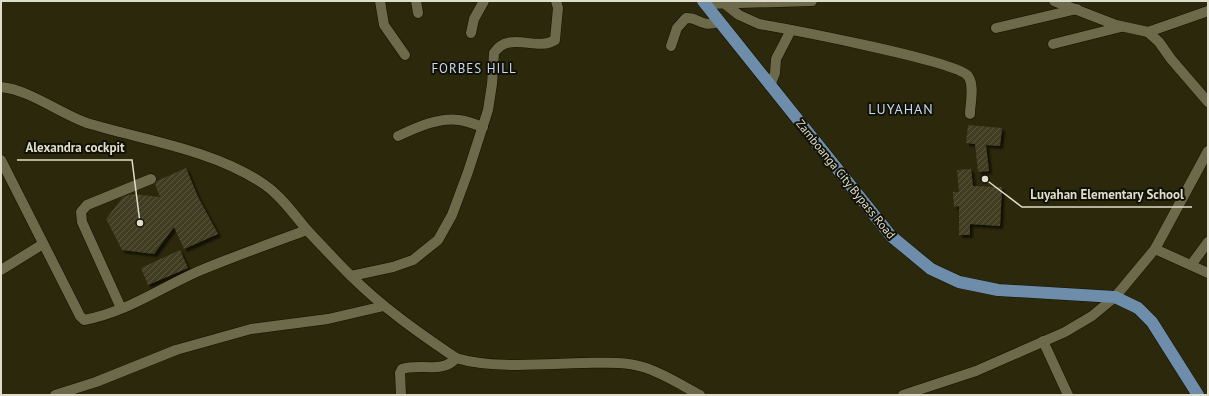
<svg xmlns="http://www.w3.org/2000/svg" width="1209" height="396" viewBox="0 0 1209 396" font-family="'PT Sans',sans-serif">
  <defs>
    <pattern id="building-hatch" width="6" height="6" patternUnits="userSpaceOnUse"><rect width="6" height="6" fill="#413e21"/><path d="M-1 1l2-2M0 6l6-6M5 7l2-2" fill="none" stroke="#5c5940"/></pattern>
    <filter id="shadow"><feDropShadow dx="3" dy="3" stdDeviation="1" flood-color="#0009"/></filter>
  </defs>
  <rect width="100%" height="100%" fill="#2b280b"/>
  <g fill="url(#building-hatch)" filter="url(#shadow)">
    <polygon points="968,125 1002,128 1000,146 986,145 989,171 978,172 975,144 966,143"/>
    <polygon points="186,168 198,197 218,234 184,249 174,227 154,254 122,250 106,219 123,197 132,194 160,197 155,184 157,181"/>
    <polygon points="971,169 973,186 1002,187 1000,226 970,224 970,235 959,235 959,206 954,207 953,192 959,192 957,170"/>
    <polygon points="180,250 188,268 148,285 141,268"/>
  </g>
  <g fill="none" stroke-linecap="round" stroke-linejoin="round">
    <defs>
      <g id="minor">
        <polyline points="380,1 384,25 405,55"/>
        <polyline points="416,1 418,13"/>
        <polyline points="1054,1 1116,25 1148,32 1159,42 1171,59 1208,102"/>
        <polyline points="706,4 812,1"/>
        <path d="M725 4 739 15 759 24C788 29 957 61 968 76 975 85 970 104 970 114"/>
        <polyline points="996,28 1077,9"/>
        <polyline points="1148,32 1208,11"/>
        <polyline points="471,33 474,19 484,1"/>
        <polyline points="1053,44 1121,27"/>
        <path d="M671 46 677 28 686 18C700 17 699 28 719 22"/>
        <polyline points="770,86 775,73 776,59 791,30"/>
        <path d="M1 87C30 90 59 113 87 123 143 140 209 149 259 181 279 193 292 212 307 230 321 245 336 261 351 276 382 307 419 333 456 358 492 369 544 364 582 363 602 363 623 361 643 367 663 373 681 385 700 395"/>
        <path d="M398 136C416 128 438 117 459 120 467 121 475 124 483 127"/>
        <path d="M1 160 80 316 84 320C125 313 162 287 199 271 235 256 271 243 307 230"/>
        <polyline points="1155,249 1208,273"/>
        <polyline points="1191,265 1208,242"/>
        <polyline points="1,270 43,244"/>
        <path d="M351 276 393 267 413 260 438 240 452 215 468 172 488 110 492 84 494 53C509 30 537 52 555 40L558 8 556 1"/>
        <polyline points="121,308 82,222 81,212 87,205 151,179"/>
        <polyline points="1043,341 1068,395"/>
        <polyline points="55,395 96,382 176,350 251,329 328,319 384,306"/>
        <path d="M401 395 400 373 402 369C420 363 443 374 456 358"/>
        <polyline points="903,395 976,371 1065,332 1092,316 1115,297 1155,249 1208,151"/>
      </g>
      <polyline id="major" points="703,1 891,236 931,269 959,282 998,290 1115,297 1138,308 1152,322 1198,395"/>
    </defs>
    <use href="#minor" stroke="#141100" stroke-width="11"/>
    <use href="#major" stroke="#141100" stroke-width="13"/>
    <use href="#minor" stroke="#6c6a4b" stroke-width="10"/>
    <use href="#major" stroke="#6d8daa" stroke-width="12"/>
  </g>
  <g text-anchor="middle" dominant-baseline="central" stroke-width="4" stroke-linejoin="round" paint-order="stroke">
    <g font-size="12" fill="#dfdecd" stroke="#121105">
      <text transform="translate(846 179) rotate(51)">Zamboanga City Bypass Road</text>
    </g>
    <g font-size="13" letter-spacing="1" fill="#c7dbf3" stroke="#121105">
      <text x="474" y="68">FORBES HILL</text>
    </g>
    <g font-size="14" letter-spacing="1" fill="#c7dbf3" stroke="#121105">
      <text x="901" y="109">LUYAHAN</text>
    </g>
  </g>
  <path fill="none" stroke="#dfdecd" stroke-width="1.5" d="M140 223L132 160H17M985 179L1022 207H1192"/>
  <g fill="#dfdecd" stroke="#121105" stroke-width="1.5">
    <circle cx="140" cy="223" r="4"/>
    <circle cx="985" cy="179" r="4"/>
  </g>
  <g font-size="13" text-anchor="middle" font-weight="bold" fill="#dfdecd" stroke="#121105" stroke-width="4" stroke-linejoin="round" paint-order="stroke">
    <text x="75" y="152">Alexandra cockpit</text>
    <text x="1107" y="199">Luyahan Elementary School</text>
  </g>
  <rect width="1209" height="396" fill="none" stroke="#dfdecd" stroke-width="4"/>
</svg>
